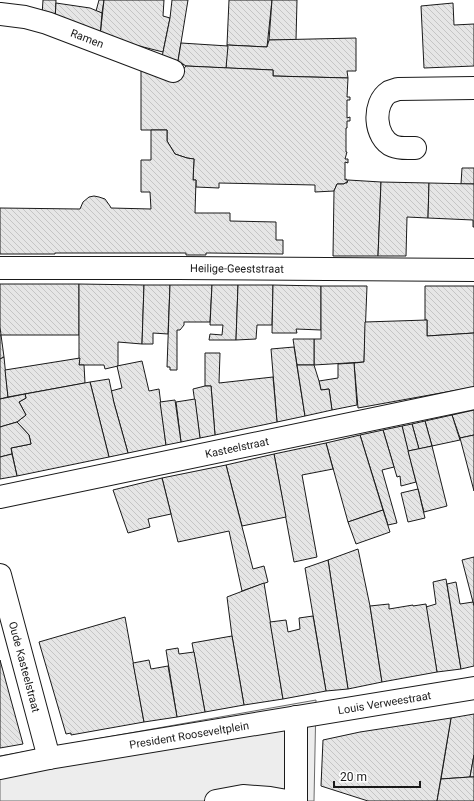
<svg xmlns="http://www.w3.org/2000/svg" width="474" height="801" viewBox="0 0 474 801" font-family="Roboto,sans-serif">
  <defs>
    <pattern id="building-back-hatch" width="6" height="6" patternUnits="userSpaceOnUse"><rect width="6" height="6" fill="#e6e6e6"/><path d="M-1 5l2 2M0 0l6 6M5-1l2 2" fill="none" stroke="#c5c5c5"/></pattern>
  </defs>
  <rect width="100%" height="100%" fill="#fff"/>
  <polygon fill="#ededed" stroke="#6a6a6a" points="316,700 314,801 0,801 0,756"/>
  <g fill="url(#building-back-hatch)" stroke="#1a1a1a">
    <polygon points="43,0 56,0 55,20 42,15"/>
    <polygon points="99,0 104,0 102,13 96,11"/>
    <polygon points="104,0 164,0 163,16 170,18 163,52 100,36"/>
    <polygon points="172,0 188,0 178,61 162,57 170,18"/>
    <polygon points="229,0 272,0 267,47 227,45"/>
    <polygon points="272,0 297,0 296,40 269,40"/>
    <polygon points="56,3 90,8 102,13 100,36 55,20"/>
    <polygon points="453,3 454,25 474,24 474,66 424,68 421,6"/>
    <polygon points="356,38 356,71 347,71 348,78 273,76 273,70 226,68 227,45 267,47 269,40"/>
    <polygon points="181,43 228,46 226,68 186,66 178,61"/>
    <polygon points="186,66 273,70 273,76 348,78 347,97 350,97 350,100 347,100 347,118 350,117 350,121 347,121 347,128 346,128 346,152 347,152 345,159 348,159 348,163 345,162 345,180 347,179 347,183 345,183 344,184 337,184 334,191 315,192 315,185 219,183 219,188 196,187 196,180 193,180 194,159 187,158 175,154 167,141 167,130 141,130 141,68 176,78"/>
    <polygon points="151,130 167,130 167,141 175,154 187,158 194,159 193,180 196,180 195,213 230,213 230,221 276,222 276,240 283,240 283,254 210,253 206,253 206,255 186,255 186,253 55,253 55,254 0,254 0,208 80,209 83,202 89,197 94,196 99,197 105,199 110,206 111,208 151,209 150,192 141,192 141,160 151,160"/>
    <polygon points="462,168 474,168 474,184 461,184"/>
    <polygon points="348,180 381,182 378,256 333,256 334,191 337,184 344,184 345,183 347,183"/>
    <polygon points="381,182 429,183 428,218 407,217 406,256 378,256"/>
    <polygon points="429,183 474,184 474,227 473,227 473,220 428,218"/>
    <polygon points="0,284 79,284 79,335 1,335 0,327"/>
    <polygon points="79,284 144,285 142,344 118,342 118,366 105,369 104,365 79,365"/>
    <polygon points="144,285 170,285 168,334 153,333 153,344 142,344"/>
    <polygon points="170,285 212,285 210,322 184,322 184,325 180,330 177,330 177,370 170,370 170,367 167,367"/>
    <polygon points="212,285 238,285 236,340 209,340 210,334 222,335 223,325 210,325"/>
    <polygon points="238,285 273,285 272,325 257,325 256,339 236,340"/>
    <polygon points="273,285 321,286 321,330 296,329 297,333 272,333"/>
    <polygon points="321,286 367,286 364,362 314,365 314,339 321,339"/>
    <polygon points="425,286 474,286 474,333 427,336 427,320 425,320"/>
    <polygon points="427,320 427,336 474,333 474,387 358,408 354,363 364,362 365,322"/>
    <polygon points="0,335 1,335 4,357 0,359"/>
    <polygon points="293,339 314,339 314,365 297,365"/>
    <polygon points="294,347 305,416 277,422 271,349"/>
    <polygon points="205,353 220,353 219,383 273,377 277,422 215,435 211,386 205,386"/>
    <polygon points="4,357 8,397 0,399 0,359"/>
    <polygon points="80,358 79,365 84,365 85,383 8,397 5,370"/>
    <polygon points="142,361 149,391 159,389 166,445 128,453 114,403 111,391 122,388 117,366"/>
    <polygon points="354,363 357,405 332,410 329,389 321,390 319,381 338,378 338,364"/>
    <polygon points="297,365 314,365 319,381 321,390 329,389 332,410 305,416"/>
    <polygon points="109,379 114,403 128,453 109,457 90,382"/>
    <polygon points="90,382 109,457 17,476 11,448 31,444 29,435 17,422 26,415 19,402 26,398 25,394"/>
    <polygon points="205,386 211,386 215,435 200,438 193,389"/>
    <polygon points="25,394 26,398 19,402 26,415 17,422 0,427 0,399"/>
    <polygon points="195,399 200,438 181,442 176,402"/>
    <polygon points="175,400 181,442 166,445 160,402"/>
    <polygon points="474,410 474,435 460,438 452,415"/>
    <polygon points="452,415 460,440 432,446 425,421"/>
    <polygon points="425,421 432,446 419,449 412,424"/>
    <polygon points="17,422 29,435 31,444 11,448 12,454 0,457 0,427"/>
    <polygon points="412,424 419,449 408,451 402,426"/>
    <polygon points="402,426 416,482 401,486 400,476 397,477 383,430"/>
    <polygon points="383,430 394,467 382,470 397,523 388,525 360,435"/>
    <polygon points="360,435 383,510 348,522 326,443"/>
    <polygon points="474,435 474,491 460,438"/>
    <polygon points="326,443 333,469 302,475 317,557 294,562 274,454"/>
    <polygon points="432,446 447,506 424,512 408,451"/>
    <polygon points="12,454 17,476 0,479 0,457"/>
    <polygon points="274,454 286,517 242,526 226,465"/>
    <polygon points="226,465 253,569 264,566 268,582 242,591 229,531 178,542 162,478"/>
    <polygon points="162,478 171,514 148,519 150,527 128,533 113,490"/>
    <polygon points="418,489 425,518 408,522 401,493"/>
    <polygon points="383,510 390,532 356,544 348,522"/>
    <polygon points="358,549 370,606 382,682 348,689 328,560"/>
    <polygon points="474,557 474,606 462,560"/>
    <polygon points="328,560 348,689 326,691 305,568"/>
    <polygon points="446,579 461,669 437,672 426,607 436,604 433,582"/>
    <polygon points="456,582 460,604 473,602 474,606 474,666 461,669 447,584"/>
    <polygon points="264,583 283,699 244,705 232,636 227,597"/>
    <polygon points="389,604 389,609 413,605 413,606 426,604 437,672 382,682 370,606"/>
    <polygon points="313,616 326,691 283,699 270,622 286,620 288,632 300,629 299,618"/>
    <polygon points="125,617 144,722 71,735 71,733 66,734 39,642"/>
    <polygon points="232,636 244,705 205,712 192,643"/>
    <polygon points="178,648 179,654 194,652 205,712 177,717 166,650"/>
    <polygon points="0,660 23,744 0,748"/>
    <polygon points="149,660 151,669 168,666 177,717 144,722 133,663"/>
    <polygon points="474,714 474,755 470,777 441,779 451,718"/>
    <polygon points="451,718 437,801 368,801 321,786 323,740 360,732"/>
    <polygon points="474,755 474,777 470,777"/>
    <polygon points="470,777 474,777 474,801 437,801 441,779"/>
  </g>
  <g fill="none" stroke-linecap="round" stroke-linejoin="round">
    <defs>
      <g id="minor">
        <path id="s1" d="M0 14 25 17 47 23 173 71"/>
        <path d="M415 148C408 148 400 149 393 146 374 138 372 103 389 92 392 91 395 90 398 89L474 88"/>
        <path id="s2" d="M0 268H178L474 270"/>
        <path id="s3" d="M0 497 474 398"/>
        <path id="s4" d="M0 575 49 758"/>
        <polyline points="296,717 296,801"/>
        <path id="s5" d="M0 768 49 758 474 688"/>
        <polyline points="216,801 243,796 270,798 287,801"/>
      </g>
    </defs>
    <use href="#minor" stroke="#1a1a1a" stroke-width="24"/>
    <use href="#minor" stroke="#fff" stroke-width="22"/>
  </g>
  <g text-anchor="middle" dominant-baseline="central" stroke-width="3" stroke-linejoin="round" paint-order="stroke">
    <g font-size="11" fill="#1a1a1a" stroke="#fff">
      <text stroke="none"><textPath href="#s1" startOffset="91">Ramen</textPath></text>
      <text stroke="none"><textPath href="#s2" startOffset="237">Heilige-Geeststraat</textPath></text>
      <text stroke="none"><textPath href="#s3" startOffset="242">Kasteelstraat</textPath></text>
      <text stroke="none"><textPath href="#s4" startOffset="95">Oude Kasteelstraat</textPath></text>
      <text stroke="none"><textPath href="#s5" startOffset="390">Louis Verweestraat</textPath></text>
      <text stroke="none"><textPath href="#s5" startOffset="192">President Rooseveltplein</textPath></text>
    </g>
  </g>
  <path d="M334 781v6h86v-6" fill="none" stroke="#1a1a1a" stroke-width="2"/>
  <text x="340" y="781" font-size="12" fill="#1a1a1a" stroke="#ffffff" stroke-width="3" paint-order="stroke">20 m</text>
</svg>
